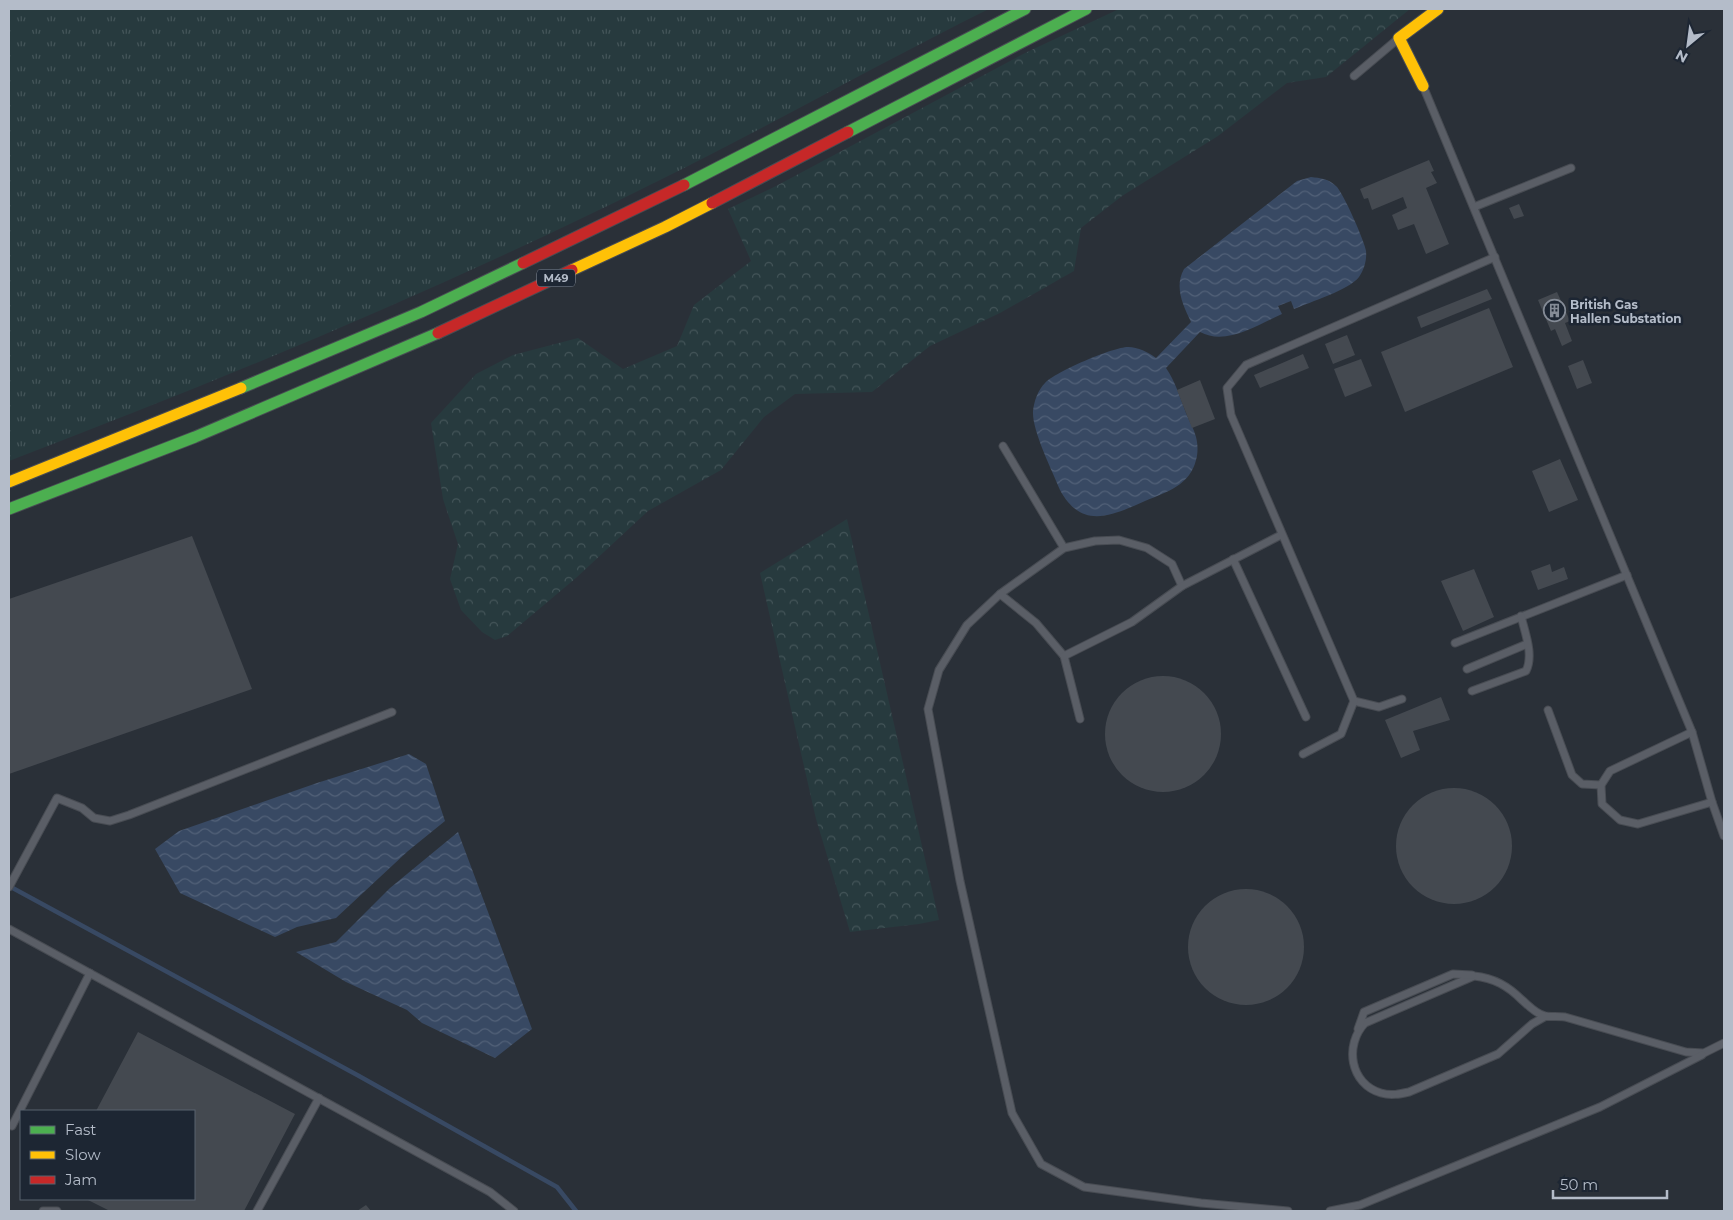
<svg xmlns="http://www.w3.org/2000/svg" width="1733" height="1220" viewBox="0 0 1733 1220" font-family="Montserrat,sans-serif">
  <defs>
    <pattern id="grass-tufts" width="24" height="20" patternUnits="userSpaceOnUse" patternTransform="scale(1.25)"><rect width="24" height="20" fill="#273a3e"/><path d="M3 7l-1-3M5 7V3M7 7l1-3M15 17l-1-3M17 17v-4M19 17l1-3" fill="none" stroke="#445559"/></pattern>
    <pattern id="forest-crowns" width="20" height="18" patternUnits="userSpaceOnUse" patternTransform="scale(1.25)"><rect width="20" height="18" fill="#273a3e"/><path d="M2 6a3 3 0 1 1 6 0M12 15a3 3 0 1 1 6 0" fill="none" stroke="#445559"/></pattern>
    <pattern id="water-waves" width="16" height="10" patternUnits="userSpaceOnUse" patternTransform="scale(1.25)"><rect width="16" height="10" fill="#384963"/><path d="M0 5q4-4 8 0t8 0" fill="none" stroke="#526178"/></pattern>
  </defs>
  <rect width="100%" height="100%" fill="#2a3038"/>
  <path fill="url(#grass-tufts)" d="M9 9H989C876 65 766 128 652 184 443 288 227 378 9 461Z"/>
  <g fill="url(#forest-crowns)">
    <polygon points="1119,9 1410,9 1326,77 1287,83 1218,136 1122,196 1081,228 1074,271 1000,313 930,346 872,392 795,394 764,417 721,470 648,511 576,578 507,636 495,640 482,632 461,610 450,579 458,544 443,499 431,423 476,374 513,355 578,338 623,369 677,346 694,305 751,261 728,209 776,186 1025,53"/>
    <polygon points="847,519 939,920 919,924 850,932 816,819 760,573"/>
  </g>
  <g fill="url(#water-waves)">
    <path d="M1311 177C1320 178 1329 179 1336 186 1343 192 1365 242 1366 251 1367 260 1364 270 1359 277 1349 290 1310 302 1294 309L1291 301 1278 306 1282 314C1257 325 1226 346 1200 332L1166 368C1175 381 1180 397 1186 413 1189 421 1194 429 1196 437 1198 445 1198 453 1196 460 1190 485 1167 492 1145 501 1113 515 1082 531 1060 490 1052 470 1032 431 1033 411 1034 401 1038 390 1045 383 1055 372 1113 347 1128 347 1138 347 1148 352 1156 358L1191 322C1183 305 1174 287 1184 269L1297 181Z"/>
    <polygon points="409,754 426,764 445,821 408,851 336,918 297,927 275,937 180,893 155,849 179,831 317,783"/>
    <polygon points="458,832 532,1029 495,1058 422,1023 407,1010 346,982 296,952 336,942 390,888"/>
  </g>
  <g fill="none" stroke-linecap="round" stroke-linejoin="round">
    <polyline stroke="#384963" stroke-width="4.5" points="9,886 359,1076 557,1187 576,1211"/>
  </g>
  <g fill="#444950">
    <polygon points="1429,160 1434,171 1431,172 1437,183 1426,188 1449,244 1426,254 1414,224 1398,230 1392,215 1407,208 1403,197 1372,210 1368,198 1364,199 1360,189"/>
    <polygon points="1519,204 1524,216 1514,219 1509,208"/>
    <polygon points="1487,289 1492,299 1421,328 1417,317"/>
    <polygon points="1557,292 1570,321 1565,323 1572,341 1562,346 1555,329 1551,331 1538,300"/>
    <polygon points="1489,308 1513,367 1405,412 1381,352"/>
    <polygon points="1347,335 1355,355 1333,364 1325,344"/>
    <polygon points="1303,354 1309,368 1260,388 1254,375"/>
    <polygon points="1361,359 1372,386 1345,397 1334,369"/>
    <polygon points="1583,360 1592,383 1577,389 1568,366"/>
    <polygon points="1200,380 1215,419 1192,428 1177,390"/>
    <polygon points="1560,459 1578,500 1549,512 1532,471"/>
    <polygon points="192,536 252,689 9,774 9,599"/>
    <polygon points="1550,564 1552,572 1564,567 1568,579 1538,590 1531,571"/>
    <polygon points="1474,569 1494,617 1463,631 1441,581"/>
    <circle cx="1163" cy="734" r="58"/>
    <polygon points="1441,697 1450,720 1413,731 1420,750 1401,758 1385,720"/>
    <circle cx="1454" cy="846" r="58"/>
    <circle cx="1246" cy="947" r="58"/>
    <polygon points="138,1032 295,1114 244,1211 110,1211 86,1199 194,1199 194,1111 96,1111"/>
    <polygon points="366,1205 371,1211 357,1211"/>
  </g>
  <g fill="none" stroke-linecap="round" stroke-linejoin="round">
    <defs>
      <g id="lane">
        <polyline points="1354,76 1399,38"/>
        <polyline points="1423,86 1692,732 1712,802 1724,836"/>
        <polyline points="1474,207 1571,168"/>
        <polyline points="1003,446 1064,548"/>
        <polyline points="1233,559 1306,717"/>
        <polyline points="1182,586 1172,564 1147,548 1119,540 1095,541 1064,548 1000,594 967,625 939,670 928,709 960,881 1012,1113 1041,1164 1084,1187 1201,1203 1288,1211"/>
        <polyline points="1000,594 1036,623 1064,656 1080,719"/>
        <polyline points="1455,643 1627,575"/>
        <polyline points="1064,656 1132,622 1182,586 1281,535"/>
        <polyline points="1467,669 1527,644"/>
        <path d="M1472 691 1526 671C1534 655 1525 633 1521 616"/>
        <polyline points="1354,701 1379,707 1402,699"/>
        <polyline points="1548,710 1572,775 1582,784 1601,785"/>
        <polyline points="1692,732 1610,771 1601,785 1602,804 1620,820 1638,824 1712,802"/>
        <polyline points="1303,754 1341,734 1354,701 1231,415 1227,388 1246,365 1495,257"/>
        <polyline points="9,887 57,798 82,808 94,818 110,821 129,815 392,712"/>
        <polyline points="9,929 490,1192 514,1211"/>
        <path d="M1546 1016 1532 1024 1498 1054 1409 1092C1400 1094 1391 1096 1381 1093 1350 1084 1344 1045 1365 1023L1474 976C1494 978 1508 986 1522 1000 1529 1006 1536 1014 1545 1016 1551 1017 1559 1016 1565 1017L1686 1052 1704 1053 1724 1043"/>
        <polyline points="1358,1029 1364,1012 1453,974 1472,975"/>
        <polyline points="12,1126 90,973"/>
        <polyline points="43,1211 57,1211"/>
        <polyline points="257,1211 319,1098"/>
        <polyline points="1330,1211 1360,1205 1600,1107 1702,1055"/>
      </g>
      <g id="fast">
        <polyline points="848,132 1086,9"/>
        <polyline points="684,185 1025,9"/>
        <polyline points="241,388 421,312 523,263"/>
        <polyline points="9,509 195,437 438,333"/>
      </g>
      <g id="slow">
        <polyline points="1423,86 1399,38 1438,9"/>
        <polyline points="572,270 665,227 712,203"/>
        <polyline points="9,482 241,388"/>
      </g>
      <g id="jam">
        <polyline points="712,203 848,132"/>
        <polyline points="523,263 684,185"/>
        <polyline points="438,333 572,270"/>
      </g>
    </defs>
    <use href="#lane" stroke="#484c53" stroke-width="9"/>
    <use href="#fast" stroke="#484c53" stroke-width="13"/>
    <use href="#slow" stroke="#484c53" stroke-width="13"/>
    <use href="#jam" stroke="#484c53" stroke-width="13"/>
    <use href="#lane" stroke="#5a5e66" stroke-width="7"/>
    <use href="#fast" stroke="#4caf50" stroke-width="11"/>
    <use href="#slow" stroke="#ffc107" stroke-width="11"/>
    <use href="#jam" stroke="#c62828" stroke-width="11"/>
  </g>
  <defs>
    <symbol id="building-ring" viewBox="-11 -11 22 22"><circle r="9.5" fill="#1d2633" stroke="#848b96" stroke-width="1.5"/><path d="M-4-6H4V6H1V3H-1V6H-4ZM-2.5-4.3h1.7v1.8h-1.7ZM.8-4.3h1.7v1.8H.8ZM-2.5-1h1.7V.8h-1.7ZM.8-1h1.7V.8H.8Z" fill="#848b96"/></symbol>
  </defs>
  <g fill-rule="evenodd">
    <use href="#building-ring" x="1542" y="298" width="25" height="25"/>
  </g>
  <g text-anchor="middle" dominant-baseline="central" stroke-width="5" stroke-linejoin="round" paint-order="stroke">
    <rect fill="#1d2633" stroke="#878f9c" stroke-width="1" x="537" y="269.5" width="38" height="17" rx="4"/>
    <g font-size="11" font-weight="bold" fill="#b4bcc9">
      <text x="556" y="278">M49</text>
    </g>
    <g font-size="12" font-weight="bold" fill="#b4bcc9" stroke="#1d2633" text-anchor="start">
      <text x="1570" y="304">British Gas<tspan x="1570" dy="14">Hallen Substation</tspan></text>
    </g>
  </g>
  <rect width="1733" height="1220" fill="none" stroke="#b4bcc9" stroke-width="20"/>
  <rect x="20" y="1110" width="175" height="90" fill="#1d2633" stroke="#59626f"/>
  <rect x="30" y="1126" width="25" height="8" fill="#4caf50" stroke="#59626f"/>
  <text x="65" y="1135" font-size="15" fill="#b4bcc9">Fast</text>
  <rect x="30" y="1151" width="25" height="8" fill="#ffc107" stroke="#59626f"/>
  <text x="65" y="1160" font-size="15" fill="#b4bcc9">Slow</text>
  <rect x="30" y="1176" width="25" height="8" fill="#c62828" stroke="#59626f"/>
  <text x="65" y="1185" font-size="15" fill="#b4bcc9">Jam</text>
  <g transform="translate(1688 45) rotate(209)" stroke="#1d2633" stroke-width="4" paint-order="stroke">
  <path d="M0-4L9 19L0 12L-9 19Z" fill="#b4bcc9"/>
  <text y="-8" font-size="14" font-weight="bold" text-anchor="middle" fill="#b4bcc9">N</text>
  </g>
  <path d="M1553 1190v8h114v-8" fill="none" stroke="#b4bcc9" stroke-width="2.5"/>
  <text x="1560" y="1190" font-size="15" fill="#b4bcc9" stroke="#1d2633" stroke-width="4" paint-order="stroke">50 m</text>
</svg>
